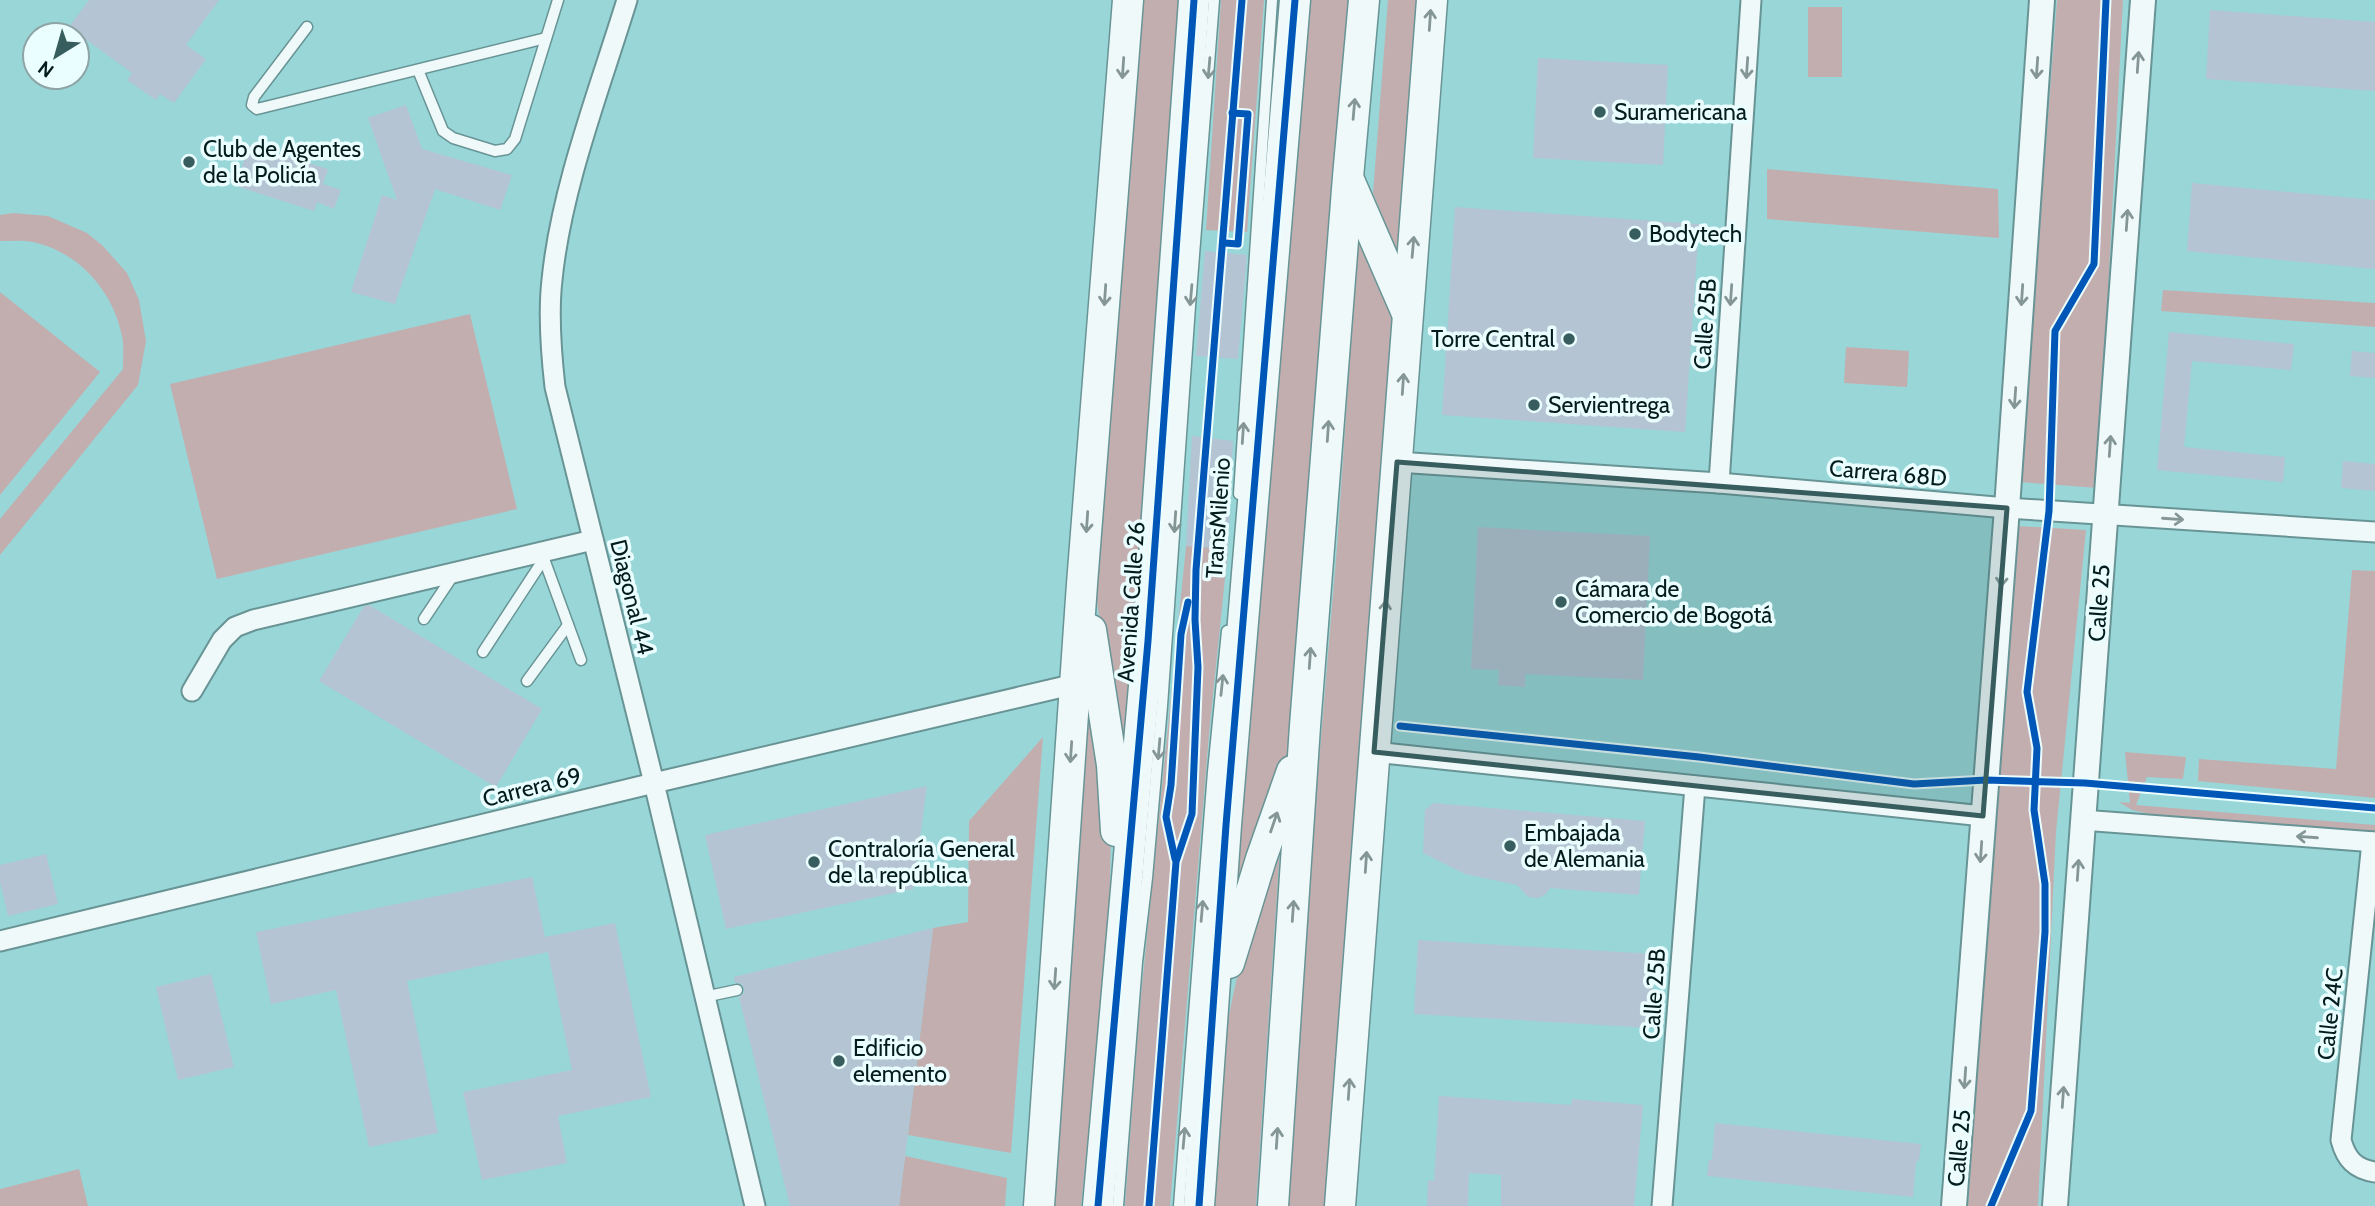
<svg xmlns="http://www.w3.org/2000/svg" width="2375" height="1206" viewBox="0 0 2375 1206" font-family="Cabin,sans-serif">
  <rect width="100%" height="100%" fill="#99d6d8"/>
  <g fill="#c3aeaf">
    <polygon points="1140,0 1183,0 1163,194 1155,376 1135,591 1127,746 1119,747 1096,596"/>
    <polygon points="1221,0 1264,0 1247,232 1206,230"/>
    <polygon points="1304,0 1349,0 1330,219 1300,668 1287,758 1233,918"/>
    <polygon points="1388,0 1425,0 1405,272 1373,193"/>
    <polygon points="2057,0 2123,0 2098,488 2020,482"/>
    <rect x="1808" y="7" width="34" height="70"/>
    <polygon points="1767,169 1998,189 1999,238 1767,219"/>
    <path d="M13 213 48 216 87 233 103 246 127 273 139 300 146 341 138 385 0 555V519L123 369C123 358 124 346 122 336 113 291 79 252 33 242 23 240 11 241 0 241V215Z"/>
    <polygon points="1358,237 1396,328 1328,1206 1285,1206 1297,1024 1337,547"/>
    <polygon points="2163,290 2375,303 2375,327 2161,311"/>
    <polygon points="0,292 100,372 0,495"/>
    <polygon points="470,314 517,509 217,579 170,384"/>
    <polygon points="1846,347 1909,351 1907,387 1844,383"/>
    <polygon points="2017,526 2086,530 2056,832 2038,1206 1968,1206 1993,818"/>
    <polygon points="1186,546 1228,549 1209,734 1170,1206 1125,1206 1139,1016"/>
    <polygon points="2352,570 2375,571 2375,798 2198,781 2199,759 2336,769"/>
    <polygon points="1088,700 1111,829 1109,928 1081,1206 1048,1206 1074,927"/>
    <polygon points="1043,737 1011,1153 908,1135 933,928 968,922 969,821"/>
    <polygon points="2125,752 2186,757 2183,779 2147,777 2136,805 2375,825 2375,834 2158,816 2132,810 2119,802 2130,803"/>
    <path d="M1281 834 1256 1206H1213C1216 1156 1217 1106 1223 1056 1231 984 1256 902 1281 834Z"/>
    <polygon points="905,1156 1007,1178 1005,1206 899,1206"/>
    <polygon points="79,1169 88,1206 0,1206 0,1189"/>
  </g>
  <g fill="#b4c4d3">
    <polygon points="89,0 219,0 186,45 206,59 174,103 160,94 156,100 127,80 132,73 69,27"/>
    <polygon points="2210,10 2375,22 2375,91 2206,79"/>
    <polygon points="1538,58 1668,65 1663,165 1533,158"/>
    <polygon points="406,105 422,149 512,175 500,210 435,189 395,304 351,292 382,195 397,200 368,118"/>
    <polygon points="249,145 328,169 323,184 341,190 334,209 317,202 314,211 236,186"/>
    <polygon points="2192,183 2375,200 2375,269 2187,251"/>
    <polygon points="1455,207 1699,224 1685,432 1442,415"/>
    <polygon points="1205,251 1247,255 1238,359 1196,356"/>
    <polygon points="2169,332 2294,344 2291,370 2192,361 2184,447 2285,457 2283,482 2157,470"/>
    <polygon points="2352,351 2375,353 2375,378 2350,376"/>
    <polygon points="1192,436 1233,441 1228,548 1186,546"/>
    <polygon points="2343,461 2375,464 2375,491 2341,488"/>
    <polygon points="1478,527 1650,536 1643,680 1525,674 1525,687 1498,685 1499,670 1471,669"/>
    <polygon points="369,605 542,709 496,787 319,681 364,606"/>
    <polygon points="927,786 913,889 726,929 705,835"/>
    <polygon points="1433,803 1645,821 1639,895 1550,888 1546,894 1538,898 1528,897 1517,885 1465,874 1423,853 1425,810"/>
    <polygon points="46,854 58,904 8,916 0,882 0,865"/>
    <polygon points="532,877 545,937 615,923 651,1097 558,1116 567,1163 482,1180 463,1092 572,1070 548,952 407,981 438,1133 369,1147 336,990 271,1004 256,932"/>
    <polygon points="933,928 899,1206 790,1206 739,997 744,993 744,988 740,983 735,983 734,977"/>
    <polygon points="1418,940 1655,954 1651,1028 1414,1014"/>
    <polygon points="211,974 234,1067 178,1080 156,987"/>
    <polygon points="1439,1096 1571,1105 1572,1099 1643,1105 1634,1206 1501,1206 1501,1175 1469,1173 1468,1206 1427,1206 1428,1180 1434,1181"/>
    <polygon points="1715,1123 1921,1144 1919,1161 1916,1161 1913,1197 1707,1176 1709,1160 1712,1160"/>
  </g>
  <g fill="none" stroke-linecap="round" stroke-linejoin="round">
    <defs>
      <g id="service">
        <polyline points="307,27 254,97 252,105 257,109 546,38"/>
        <polyline points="418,70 443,131 453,138 495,151 507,149 515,139 558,0"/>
        <polyline points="1239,494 1272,0"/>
        <polyline points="544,559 581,660"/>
        <polyline points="424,619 454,574"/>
        <polyline points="483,652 549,551"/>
        <polyline points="527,681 568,625"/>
        <polyline points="704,997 737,990"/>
        <polyline points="1118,1206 1137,962 1147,878 1162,706 1190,306 1214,0"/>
        <polyline points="1179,1206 1213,772 1227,631"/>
      </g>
      <g id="minor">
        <path d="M627 0C600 88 561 188 552 280 548 315 551 352 555 387L654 783 755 1206"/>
        <polyline points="1397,462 1719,483 2007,508 2375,532"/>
        <polyline points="1719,483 1751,0"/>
        <polyline points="192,691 222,640 235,627 253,620 593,540"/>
        <polyline points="1374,752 1983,816"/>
        <polyline points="2082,820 2375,842"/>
        <path d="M2372 842 2341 1140C2346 1159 2355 1169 2375 1172"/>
        <polyline points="0,941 654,783 1075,684"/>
        <polyline points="1662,1206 1695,786"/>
      </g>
      <g id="tertiary">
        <polyline points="1954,1206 2007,508 2042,0"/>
        <polyline points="2055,1206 2143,0"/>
      </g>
      <g id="primary">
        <polyline points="1349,180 1406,311"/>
        <polyline points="1091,630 1112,765 1116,831"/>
        <polyline points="1229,963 1261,859 1292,771"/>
        <polyline points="1039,1206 1082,584 1128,0"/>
        <polyline points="1098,1206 1148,641 1194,0"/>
        <polyline points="1199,1206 1226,825 1295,0"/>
        <polyline points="1273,1206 1305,726 1348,177 1364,0"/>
        <polyline points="1340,1206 1432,0"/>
      </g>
    </defs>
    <use href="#service" stroke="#689495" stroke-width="13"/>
    <use href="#minor" stroke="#689495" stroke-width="23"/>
    <use href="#tertiary" stroke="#689495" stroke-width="28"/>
    <use href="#primary" stroke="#689495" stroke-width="33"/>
    <use href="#service" stroke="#f0f9f9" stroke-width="10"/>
    <use href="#minor" stroke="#f0f9f9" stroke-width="19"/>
    <use href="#tertiary" stroke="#f0f9f9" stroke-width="24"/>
    <use href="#primary" stroke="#f0f9f9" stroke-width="30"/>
    <defs>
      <g id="cycleway">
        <polyline points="1225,243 1238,244 1248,114 1232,113"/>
        <polyline points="1400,726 1699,757 1914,784 1986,780 2085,783 2375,808"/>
        <polyline points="1175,859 1166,817 1171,785 1181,634 1188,602"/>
        <polyline points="1098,1206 1148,641 1194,0"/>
        <polyline points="1149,1206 1176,862 1192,814 1198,667 1195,620 1196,570 1242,0"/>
        <polyline points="1199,1206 1226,825 1295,0"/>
        <polyline points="1991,1206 2031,1111 2045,932 2045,884 2034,810 2037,748 2027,692 2049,511 2055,331 2094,264 2106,0"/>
      </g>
    </defs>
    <use href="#cycleway" stroke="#ebfeff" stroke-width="11"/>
    <use href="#cycleway" stroke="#0057b8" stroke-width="7"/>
  </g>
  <defs><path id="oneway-shaft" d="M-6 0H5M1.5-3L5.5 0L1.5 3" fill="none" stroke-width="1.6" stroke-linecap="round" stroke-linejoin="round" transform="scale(1.75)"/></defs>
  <g stroke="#859696">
    <use href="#oneway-shaft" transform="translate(1430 20) rotate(-86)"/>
    <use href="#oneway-shaft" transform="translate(2138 62) rotate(-86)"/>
    <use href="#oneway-shaft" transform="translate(1123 68) rotate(94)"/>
    <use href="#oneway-shaft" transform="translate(1209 68) rotate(95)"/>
    <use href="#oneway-shaft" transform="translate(1747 68) rotate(94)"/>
    <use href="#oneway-shaft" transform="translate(2037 68) rotate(94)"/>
    <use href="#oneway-shaft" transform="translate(1354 109) rotate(-85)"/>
    <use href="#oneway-shaft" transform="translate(2127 220) rotate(-86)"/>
    <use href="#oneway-shaft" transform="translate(1413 247) rotate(-85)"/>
    <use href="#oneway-shaft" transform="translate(1105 295) rotate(94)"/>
    <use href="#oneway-shaft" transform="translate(1191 295) rotate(95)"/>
    <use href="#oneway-shaft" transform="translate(1731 295) rotate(94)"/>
    <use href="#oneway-shaft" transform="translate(2022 295) rotate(94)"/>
    <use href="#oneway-shaft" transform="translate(1403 384) rotate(-86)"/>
    <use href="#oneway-shaft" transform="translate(2015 398) rotate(94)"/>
    <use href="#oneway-shaft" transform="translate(1328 431) rotate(-86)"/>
    <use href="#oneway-shaft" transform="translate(1243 433) rotate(-86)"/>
    <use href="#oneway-shaft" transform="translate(2110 446) rotate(-86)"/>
    <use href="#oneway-shaft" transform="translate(2173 519) rotate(4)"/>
    <use href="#oneway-shaft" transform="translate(1087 522) rotate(94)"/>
    <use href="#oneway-shaft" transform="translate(1175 522) rotate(94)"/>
    <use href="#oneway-shaft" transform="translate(2002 576) rotate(94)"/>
    <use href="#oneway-shaft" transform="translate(1385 611) rotate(-85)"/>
    <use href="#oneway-shaft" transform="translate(1310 658) rotate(-86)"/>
    <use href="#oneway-shaft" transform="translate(1222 685) rotate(-84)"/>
    <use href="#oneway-shaft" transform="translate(1159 749) rotate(95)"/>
    <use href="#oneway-shaft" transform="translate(1071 752) rotate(94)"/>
    <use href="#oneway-shaft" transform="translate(1274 822) rotate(-71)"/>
    <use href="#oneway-shaft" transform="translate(2307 837) rotate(-176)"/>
    <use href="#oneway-shaft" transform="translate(1981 852) rotate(94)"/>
    <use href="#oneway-shaft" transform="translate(1366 862) rotate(-86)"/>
    <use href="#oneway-shaft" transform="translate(2078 870) rotate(-86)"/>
    <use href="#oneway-shaft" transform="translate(1202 911) rotate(-85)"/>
    <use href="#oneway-shaft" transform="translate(1293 911) rotate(-86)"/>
    <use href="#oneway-shaft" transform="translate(1055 979) rotate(94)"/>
    <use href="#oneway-shaft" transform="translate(1965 1078) rotate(94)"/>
    <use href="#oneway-shaft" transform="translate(1349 1089) rotate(-86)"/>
    <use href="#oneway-shaft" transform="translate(2063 1097) rotate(-86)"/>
    <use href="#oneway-shaft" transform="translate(1184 1138) rotate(-85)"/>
    <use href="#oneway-shaft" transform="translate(1277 1138) rotate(-86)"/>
  </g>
  <path fill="#385d5e" fill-opacity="0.2" stroke="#385d5e" stroke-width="5" stroke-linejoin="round" d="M1397 462 2007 508 1983 816 1374 752Z"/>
  <g fill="#385d5e" stroke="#ebfeff" stroke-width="2.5">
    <circle cx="1600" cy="112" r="7"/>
    <circle cx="189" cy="162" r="7"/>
    <circle cx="1635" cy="234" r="7"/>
    <circle cx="1569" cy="339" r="7"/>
    <circle cx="1534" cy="405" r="7"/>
    <circle cx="1561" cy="602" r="7"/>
    <circle cx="1510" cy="846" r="7"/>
    <circle cx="814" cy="862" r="7"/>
    <circle cx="839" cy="1061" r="7"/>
  </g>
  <g text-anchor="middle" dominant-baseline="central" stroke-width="7" stroke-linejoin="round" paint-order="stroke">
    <g font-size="23" fill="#031c1d" stroke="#ebfeff" text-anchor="start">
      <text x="1614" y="112">Suramericana</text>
      <text x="203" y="149">Club de Agentes<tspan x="203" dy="26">de la Policía</tspan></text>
      <text x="1649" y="234">Bodytech</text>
      <text x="1555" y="339" text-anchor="end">Torre Central</text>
      <text x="1548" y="405">Servientrega</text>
      <text x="1575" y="589">Cámara de<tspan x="1575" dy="26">Comercio de Bogotá</tspan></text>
      <text x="1524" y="833">Embajada<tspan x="1524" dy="26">de Alemania</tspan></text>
      <text x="828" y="849">Contraloría General<tspan x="828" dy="26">de la república</tspan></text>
      <text x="853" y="1048">Edificio<tspan x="853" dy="26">elemento</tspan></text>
    </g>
    <g font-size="23" fill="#031c1d" stroke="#ebfeff">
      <text transform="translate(1705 324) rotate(-86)">Calle 25B</text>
      <text transform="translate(1888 473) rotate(5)">Carrera 68D</text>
      <text transform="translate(1218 518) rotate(-86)">TransMilenio</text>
      <text transform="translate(632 597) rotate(76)">Diagonal 44</text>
      <text transform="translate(1131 602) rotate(-86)">Avenida Calle 26</text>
      <text transform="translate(2099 603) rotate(-86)">Calle 25</text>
      <text transform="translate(532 787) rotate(-14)">Carrera 69</text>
      <text transform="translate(1654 994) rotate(-86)">Calle 25B</text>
      <text transform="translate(2330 1014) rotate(-84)">Calle 24C</text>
      <text transform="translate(1959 1148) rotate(-85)">Calle 25</text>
    </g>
  </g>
  <g transform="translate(56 56) rotate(217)"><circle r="33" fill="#ebfeff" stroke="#8ea4a5" stroke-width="2"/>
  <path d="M0-5L12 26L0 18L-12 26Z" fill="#385d5e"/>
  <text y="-10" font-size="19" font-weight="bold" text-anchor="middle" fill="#031c1d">N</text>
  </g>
</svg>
